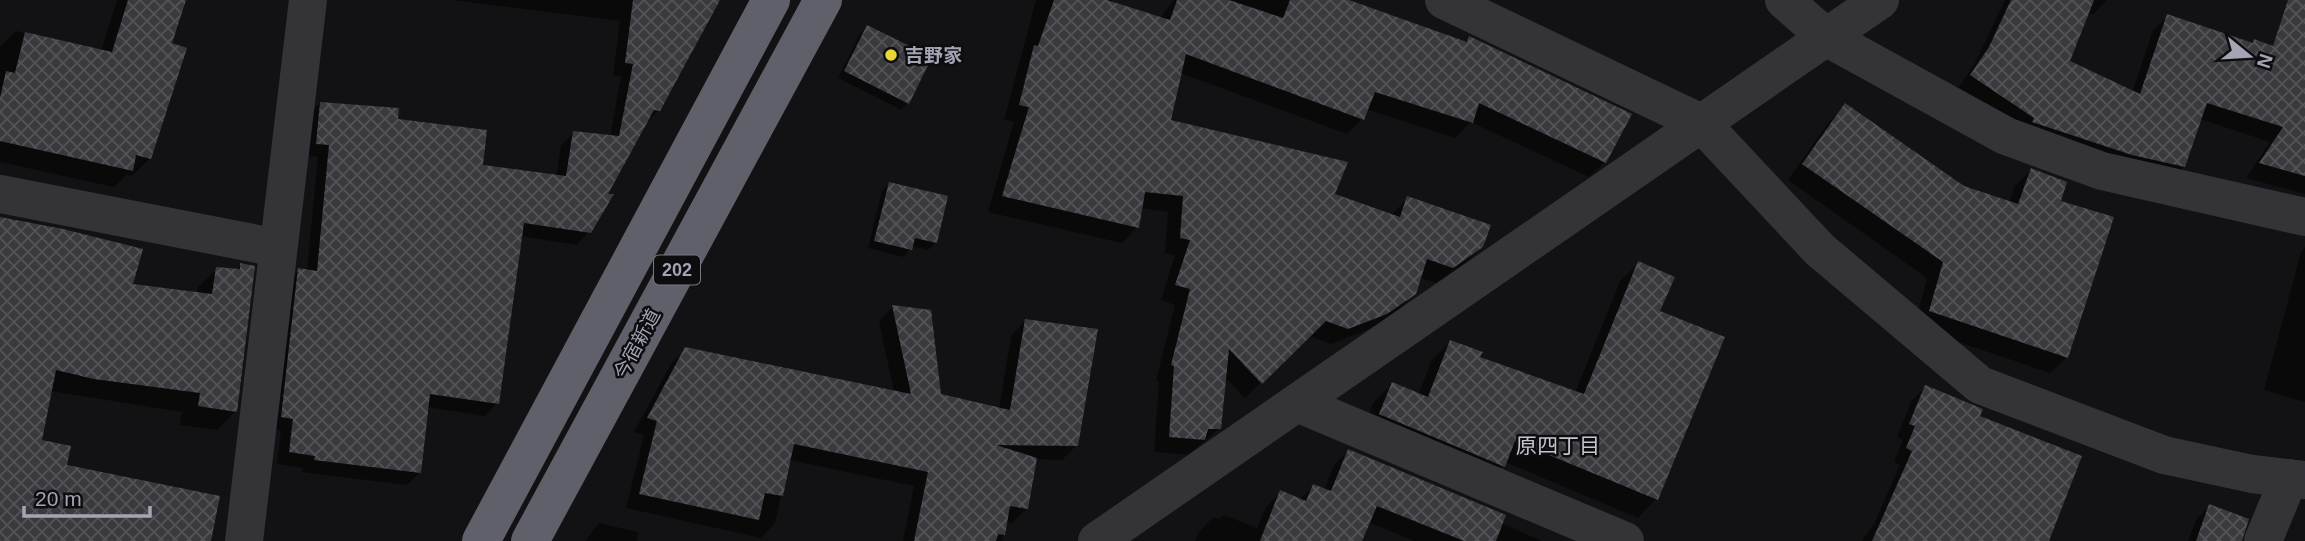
<svg xmlns="http://www.w3.org/2000/svg" width="2305" height="541" viewBox="0 0 2305 541" font-family="Arial,'Noto Sans JP',sans-serif">
  <defs>
    <pattern id="building-cross-hatch" width="8" height="8" patternUnits="userSpaceOnUse" patternTransform="scale(1.75)"><rect width="8" height="8" fill="#3a393e"/><path d="M0 0l8 8M0 8l8-8" fill="none" stroke="#545358"/></pattern>
  </defs>
  <rect width="100%" height="100%" fill="#121214"/>
  <g fill="#0007">
    <polygon points="117,0 184,0 170,44 150,158 132,176 127,174 114,187 0,162 0,47 16,31 101,51"/>
    <polygon points="451,0 718,0 659,110 646,123 605,195 589,232 576,245 521,236 497,403 485,416 427,407 419,473 407,485 302,472 303,468 277,464 281,431 269,429 286,283 299,270 307,271 318,157 305,156 308,116 320,103 396,121 481,166 556,177 561,145 573,133 610,137 621,76 613,75 620,21"/>
    <polygon points="1036,0 1112,0 1068,176 1102,187 1163,14 1174,0 1345,0 1464,43 1469,38 1605,162 1589,177 1471,122 1455,138 1366,109 1362,119 1347,134 1180,73 1169,121 1333,195 1391,215 1408,198 1482,247 1465,263 1436,283 1420,278 1415,293 1399,309 1370,329 1331,344 1309,336 1245,398 1225,377 1220,428 1188,455 1154,452 1159,381 1156,381 1175,305 1161,300 1175,255 1165,253 1168,212 1141,208 1137,227 1122,243 988,212 1014,122 1004,120"/>
    <polygon points="2005,0 2107,0 2093,15 2087,12 2067,62 2132,93 2153,30 2168,16 2305,89 2305,194 2246,178 2270,142 2200,119 2184,167 2169,181 2019,137 1957,90 1975,63"/>
    <polygon points="867,27 908,103 901,110 838,78 860,34"/>
    <polygon points="1845,106 1963,187 2009,202 2015,186 2031,170 2059,202 2067,357 2050,373 1914,327 1927,278 1788,180 1829,122"/>
    <polygon points="889,184 935,243 928,250 911,246 904,257 868,248 882,191"/>
    <polygon points="0,220 131,285 197,294 198,287 217,269 235,271 241,265 236,411 217,430 180,425 182,412 50,391 40,441 65,467 209,541 0,541"/>
    <polygon points="2305,247 2305,402 2264,390 2301,252"/>
    <polygon points="1639,263 1658,312 1722,338 1656,499 1638,518 1505,462 1485,484 1362,432 1373,403 1392,384 1418,395 1432,360 1450,342 1478,358 1575,393 1620,281"/>
    <polygon points="893,307 939,396 999,409 1011,336 1025,321 1094,328 1077,445 1062,460 1035,459 1026,509 1012,523 1006,522 1002,541 903,541 914,486 789,460 775,523 761,538 626,508 644,435 634,432 671,364 685,349 894,392 879,321"/>
    <polygon points="1926,387 1978,417 2046,541 1862,541 1874,524 1900,465 1894,462 1903,440 1897,437 1912,400"/>
    <polygon points="1349,451 1501,523 1542,541 1414,541 1368,522 1360,541 1195,541 1199,532 1213,517 1220,519 1224,515 1257,528 1266,507 1281,492 1299,500 1313,486 1324,490 1334,465"/>
    <polygon points="2209,506 2236,541 2188,541 2196,520"/>
    <polygon points="599,523 638,532 637,541 585,541"/>
  </g>
  <g fill="url(#building-cross-hatch)">
    <polygon points="128,0 186,0 172,43 187,48 151,159 136,155 133,171 0,141 0,98 6,71 15,73 25,32 112,52"/>
    <polygon points="633,0 720,0 660,111 654,110 608,194 614,194 591,233 524,223 499,404 430,394 421,473 314,460 315,456 289,452 293,419 281,417 298,268 317,271 329,145 316,144 320,102 399,108 398,119 487,130 483,165 566,176 573,131 619,136 633,64 625,63"/>
    <polygon points="1054,0 1107,0 1170,20 1177,0 1229,0 1283,18 1290,0 1349,0 1467,42 1469,36 1632,114 1606,163 1479,103 1473,123 1375,92 1364,120 1186,54 1171,120 1348,162 1335,194 1400,217 1407,196 1491,225 1483,247 1453,268 1427,259 1416,294 1387,314 1348,329 1326,321 1262,384 1229,349 1221,429 1208,429 1205,440 1169,437 1174,366 1171,365 1190,289 1175,285 1190,240 1180,238 1183,196 1145,192 1139,228 1002,196 1029,107 1019,105 1034,45 1038,46"/>
    <polygon points="2011,0 2094,0 2070,61 2140,94 2167,14 2253,43 2254,39 2273,46 2288,0 2305,0 2305,176 2259,163 2283,127 2207,103 2185,167 2132,155 2032,122 2034,118 1970,75 1989,47"/>
    <polygon points="867,25 932,57 909,104 844,71"/>
    <polygon points="1845,103 1964,186 2018,204 2031,168 2067,182 2061,201 2114,217 2068,358 1929,311 1943,262 1802,164"/>
    <polygon points="889,182 948,196 937,243 915,238 912,250 874,241"/>
    <polygon points="0,217 63,229 143,249 133,284 212,294 216,267 240,269 240,263 255,266 237,412 198,406 200,393 94,379 56,370 42,440 71,446 67,465 220,496 211,541 0,541"/>
    <polygon points="1638,261 1675,277 1660,311 1725,337 1658,500 1515,441 1505,467 1379,414 1392,382 1428,397 1450,340 1483,352 1480,357 1584,394"/>
    <polygon points="892,305 931,310 941,394 1010,410 1025,319 1098,329 1078,446 996,445 1037,458 1028,509 1010,506 1005,535 998,534 996,541 914,541 928,472 794,444 783,496 765,493 759,520 639,494 657,421 647,418 685,347 911,394"/>
    <polygon points="1925,385 1983,409 1980,416 2082,456 2049,541 1872,541 1912,451 1906,448 1915,426 1909,424"/>
    <polygon points="1348,449 1506,515 1496,541 1464,541 1377,506 1362,541 1260,541 1280,490 1306,501 1313,484 1331,491"/>
    <polygon points="2209,504 2249,519 2242,541 2196,541"/>
  </g>
  <g fill="none" stroke-linecap="round" stroke-linejoin="round">
    <g stroke="#343338" stroke-width="38">
      <polyline points="1444,0 1701,123 1820,250 1980,385 2164,455 2252,474 2305,480"/>
      <polyline points="1784,0 1826,37 2006,136 2102,171 2305,217"/>
      <polyline points="0,194 278,248"/>
      <polyline points="1297,403 1625,541"/>
      <polyline points="244,541 308,0"/>
      <polyline points="1097,541 1880,0"/>
      <polyline points="2263,541 2289,478"/>
    </g>
    <g stroke="#5f6069" stroke-width="38">
      <polyline points="481,541 771,0"/>
      <polyline points="530,541 823,0"/>
    </g>
  </g>
  <circle fill="#ebd733" stroke="#0d0d0f" stroke-width="2.5" cx="891" cy="55" r="7"/>
  <g text-anchor="middle" dominant-baseline="central" stroke-width="5" stroke-linejoin="round" paint-order="stroke">
    <rect fill="#0d0d0f" stroke="#777782" stroke-width="2" x="654" y="255.5" width="46" height="29" rx="5"/>
    <g font-size="18" font-weight="bold" fill="#a4a5b4">
      <text x="677" y="270">202</text>
    </g>
    <g font-size="19" font-weight="bold" fill="#a4a5b4" stroke="#0d0d0f" text-anchor="start">
      <text x="905" y="55">吉野家</text>
    </g>
    <g font-size="19" fill="#a4a5b4" stroke="#0d0d0f">
      <text transform="translate(637 344) rotate(-62)">今宿新道</text>
    </g>
    <g font-size="21" fill="#c5c5d0" stroke="#0d0d0f">
      <text x="1558" y="445">原四丁目</text>
    </g>
  </g>
  <g transform="translate(2249 56) rotate(108)" stroke="#0d0d0f" stroke-width="5" paint-order="stroke">
  <path d="M0-5L12 26L0 18L-12 26Z" fill="#a4a5b4"/>
  <text y="-10" font-size="19" font-weight="bold" text-anchor="middle" fill="#a4a5b4">N</text>
  </g>
  <path d="M24 506v10h126v-10" fill="none" stroke="#a4a5b4" stroke-width="3.5"/>
  <text x="35" y="506" font-size="21" fill="#a4a5b4" stroke="#0d0d0f" stroke-width="5" paint-order="stroke">20 m</text>
</svg>
